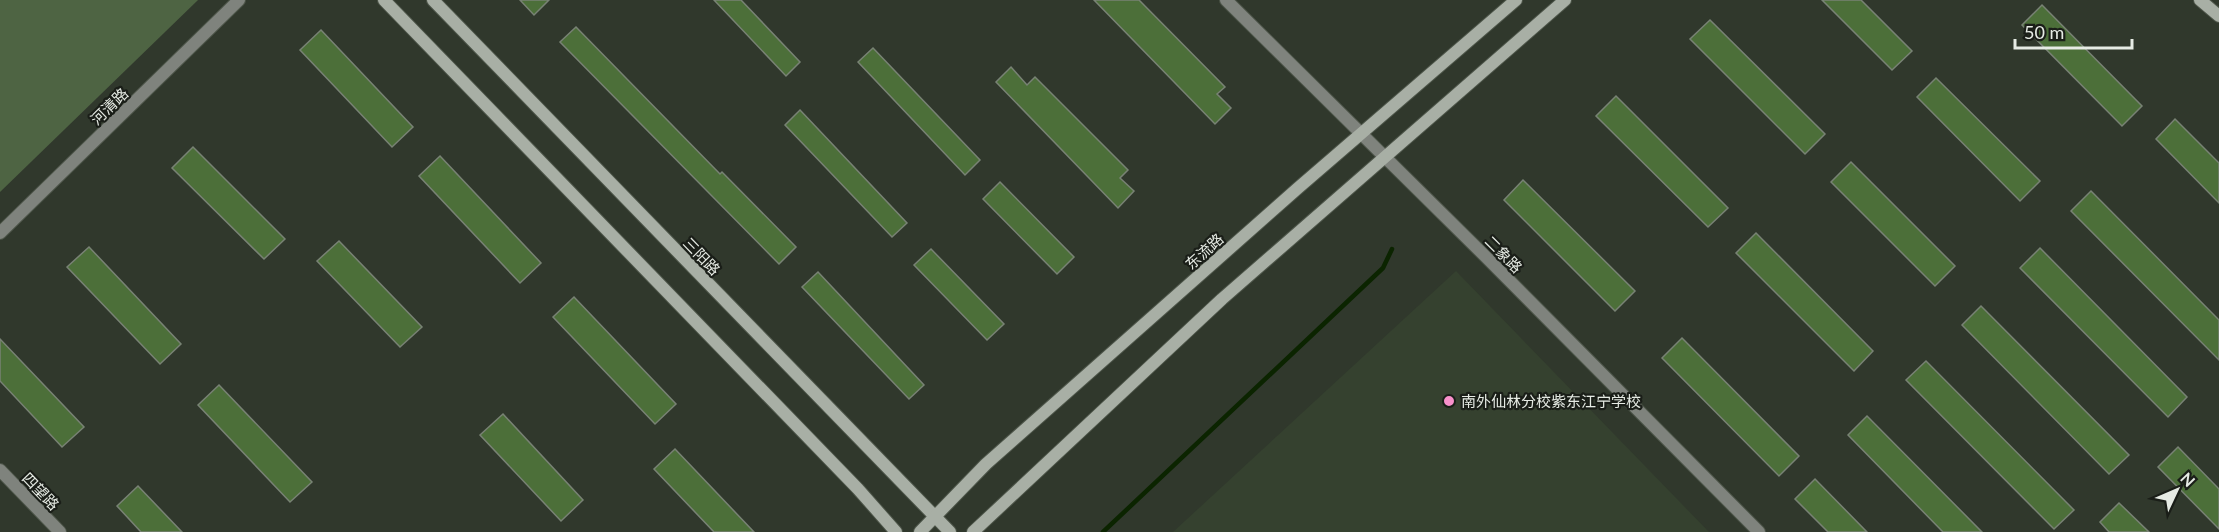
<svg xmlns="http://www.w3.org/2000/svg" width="2219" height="532" viewBox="0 0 2219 532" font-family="Lato,'Noto Sans SC',sans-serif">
  <rect width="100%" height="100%" fill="#30382c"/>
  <polygon fill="#35412f" points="1456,271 1709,532 1173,532"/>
  <polygon fill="#4e6443" points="0,0 198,0 0,192"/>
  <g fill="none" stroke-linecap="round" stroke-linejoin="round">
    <polyline stroke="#0b2400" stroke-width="4.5" points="1103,532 1383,268 1392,249"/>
  </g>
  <g fill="#4c6f39" stroke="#788274" stroke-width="1.5">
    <polygon points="520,0 549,0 534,15"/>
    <polygon points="714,0 741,0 800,62 786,76"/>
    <polygon points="1094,0 1139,0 1225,87 1217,94 1231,108 1215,124"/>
    <polygon points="1822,0 1861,0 1912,51 1892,70"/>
    <polygon points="2042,5 2142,106 2122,126 2022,25"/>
    <polygon points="1710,20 1825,134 1805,154 1690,39"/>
    <polygon points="576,27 720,174 722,172 796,247 779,264 560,42"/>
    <polygon points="321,30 413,127 392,147 300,50"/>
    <polygon points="873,48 980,160 965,175 858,62"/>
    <polygon points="1011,67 1027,85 1035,77 1128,170 1120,178 1134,191 1118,208 996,82"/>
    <polygon points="1936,78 2040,181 2020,201 1917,97"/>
    <polygon points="1616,96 1728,208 1708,227 1596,116"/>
    <polygon points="800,110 907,223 892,237 785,125"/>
    <polygon points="2175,119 2219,163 2219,203 2156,139"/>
    <polygon points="193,147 285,239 264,259 172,168"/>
    <polygon points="440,156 541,263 520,283 419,176"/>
    <polygon points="1851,162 1955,266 1935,286 1831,182"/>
    <polygon points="1523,180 1635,291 1615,311 1504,200"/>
    <polygon points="1000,182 1074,257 1057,274 983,199"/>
    <polygon points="2091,191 2219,320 2219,360 2071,211"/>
    <polygon points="1756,233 1873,351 1854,371 1736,253"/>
    <polygon points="339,241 422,327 400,347 317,261"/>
    <polygon points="89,247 181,344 160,364 67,267"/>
    <polygon points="2040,248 2187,397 2168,417 2020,268"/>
    <polygon points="931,249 1004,324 987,340 914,265"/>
    <polygon points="818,272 924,385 909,399 802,287"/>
    <polygon points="574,297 676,404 655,424 553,317"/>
    <polygon points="1981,306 2129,455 2109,474 1962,325"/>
    <polygon points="1682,338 1799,456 1779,476 1662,358"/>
    <polygon points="0,339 84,427 62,447 0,381"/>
    <polygon points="1926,361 2074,510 2054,529 1906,380"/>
    <polygon points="219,385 312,482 290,502 198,405"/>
    <polygon points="503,414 583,500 561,521 480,435"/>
    <polygon points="1867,416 1982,532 1943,532 1848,435"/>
    <polygon points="2178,447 2219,489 2219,529 2158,467"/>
    <polygon points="675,449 754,532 714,532 654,469"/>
    <polygon points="1815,479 1867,532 1828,532 1795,499"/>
    <polygon points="138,486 182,532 141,532 117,506"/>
    <polygon points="2119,503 2149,532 2109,532 2100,522"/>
  </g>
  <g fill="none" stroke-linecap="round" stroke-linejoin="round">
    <defs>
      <g id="tertiary">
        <polyline points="1226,0 1486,257 1759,532"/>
        <polyline points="0,233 239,0"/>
        <polyline points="0,470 60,532"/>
      </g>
      <g id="secondary">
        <polyline points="384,0 858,489 896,532"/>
        <polyline points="433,0 950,532"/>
        <polyline points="2200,0 2219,16"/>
        <polyline points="920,532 986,464 1298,188 1516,0"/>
        <polyline points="973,532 1222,299 1565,0"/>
      </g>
    </defs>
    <use href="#tertiary" stroke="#4d5549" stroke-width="14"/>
    <use href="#secondary" stroke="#4d5549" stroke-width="14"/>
    <use href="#tertiary" stroke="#7f837d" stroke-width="12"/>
    <use href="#secondary" stroke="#a8afa5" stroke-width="12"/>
  </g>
  <circle fill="#f890cb" stroke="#1a1e18" stroke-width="2" cx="1449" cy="401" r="6"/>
  <g text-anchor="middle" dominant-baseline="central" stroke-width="4.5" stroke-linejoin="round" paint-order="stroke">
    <g font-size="15" fill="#e6ebe4" stroke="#1a1e18">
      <text transform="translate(109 106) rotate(-44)">河清路</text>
      <text transform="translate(1204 251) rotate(-42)">东流路</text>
      <text transform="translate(1504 254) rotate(45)">二象路</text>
      <text transform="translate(702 256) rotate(46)">三阳路</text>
      <text transform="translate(41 491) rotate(46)">四望路</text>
    </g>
    <g font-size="15" fill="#e6ebe4" stroke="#1a1e18" text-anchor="start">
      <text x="1461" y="401">南外仙林分校紫东江宁学校</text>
    </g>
  </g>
  <g transform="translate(2177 490) rotate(46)" stroke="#1a1e18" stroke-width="4.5" paint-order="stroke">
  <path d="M0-4.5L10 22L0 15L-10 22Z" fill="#e6ebe4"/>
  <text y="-9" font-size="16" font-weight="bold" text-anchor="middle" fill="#e6ebe4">N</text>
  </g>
  <path d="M2015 39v9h117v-9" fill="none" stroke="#e6ebe4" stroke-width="3"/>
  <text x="2024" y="39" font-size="18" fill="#e6ebe4" stroke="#1a1e18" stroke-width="4.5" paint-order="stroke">50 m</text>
</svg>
